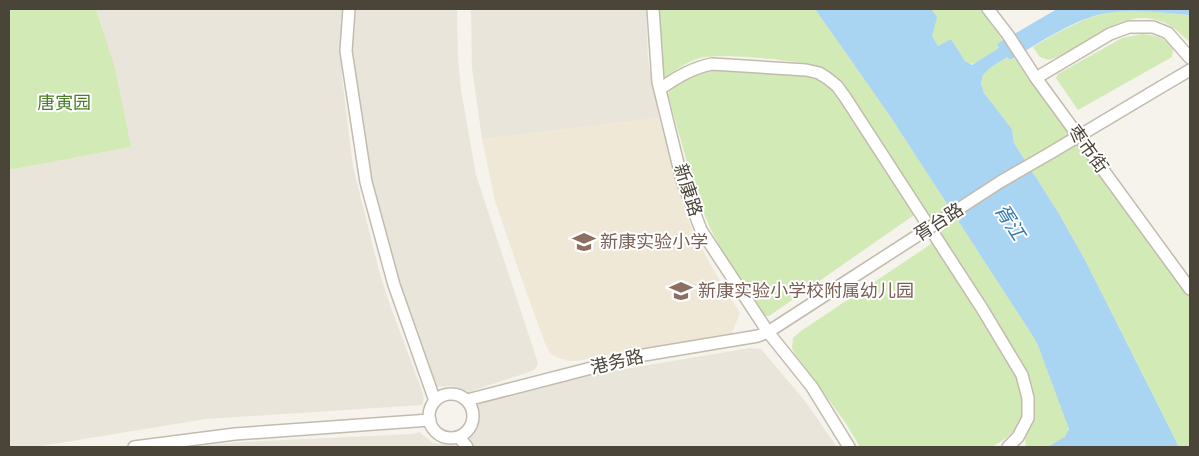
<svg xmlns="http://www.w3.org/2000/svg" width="1199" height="456" viewBox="0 0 1199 456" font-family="Rubik,'Noto Sans SC',sans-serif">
  <rect width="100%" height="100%" fill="#f6f3ec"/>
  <g fill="#eae5da">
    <polygon points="96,9 342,9 341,32 342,77 353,167 380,274 390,305 421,388 424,398 422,405 206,419 35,447 9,447 9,170 131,147 101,23"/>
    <polygon points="353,9 457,9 458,59 461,90 476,175 535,354 538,363 536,368 532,371 469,392 463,389 451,386 435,387 379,231 355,87 352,52"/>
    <polygon points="471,9 646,9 648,60 659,118 482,139 472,68"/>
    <polygon points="750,348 761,349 805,401 837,447 186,447 242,442 413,434 419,432 433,443 448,445 458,445 466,441 476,429 479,412 476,403 559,380"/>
  </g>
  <polygon fill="#efe8d6" points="659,118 682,202 692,230 713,269 740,313 732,333 576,361 569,361 556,357 551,354 546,346 522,280 495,201 482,139"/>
  <g fill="#d2eab5">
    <polygon points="9,9 96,9 115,68 131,147 9,170"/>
    <path d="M657 9H815L890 116 1027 327 1037 343 1068 425C1071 438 1060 440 1050 444V447H1026L1025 438 1028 429 1027 375 1012 347 845 88C838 81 831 73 822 68 805 60 718 53 700 58 686 62 674 71 663 79Z"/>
    <path d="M931 9H980L1003 41 997 44 999 48C967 69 971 72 951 39L938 46 932 36Z"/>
    <path d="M1116 11H1145L1190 15V42C1183 37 1177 29 1169 25 1125 0 1088 48 1049 60L1040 57 1033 47C1060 31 1085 16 1116 11Z"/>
    <path d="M1142 34C1153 35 1169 38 1173 50L1172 57 1078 110 1056 78 1058 74 1122 38Z"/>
    <polygon points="1007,57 1010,60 1014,58 1084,146 1190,295 1190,447 1179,447 1178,445 1085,260 1058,212 1014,143 1012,129 984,93 981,83 983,75 990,68"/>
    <path d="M721 69 805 73 822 79 835 92 917 213 769 316H763L751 305 710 228 695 191 668 94C677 76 703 70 721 69Z"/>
    <path d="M934 242C953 273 973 303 991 334 1003 355 1022 378 1023 403 1024 424 1009 439 991 447H860L845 422 795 354 792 348 793 338 801 331Z"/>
  </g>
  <path fill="#a9d4f2" d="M815 9H931L937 17 932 36 938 46 951 39 965 61 972 65 999 48 997 44 1057 9H1190V15C1165 13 1139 9 1113 12 1075 17 1042 42 1010 60L1007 57 990 68 983 75 981 83 984 93 1012 129 1014 143 1058 212 1085 260 1179 447H1050V445L1065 437 1069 429 1037 343 1027 327 890 116Z"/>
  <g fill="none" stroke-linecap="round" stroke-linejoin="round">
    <defs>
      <g id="minor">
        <polyline points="349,9 346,51 366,182 394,285 435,401"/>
        <polyline points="653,9 658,82 682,180 701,230 768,332 812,387 849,447"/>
        <polyline points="988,9 1008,35 1036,78 1190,289"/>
        <polyline points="1036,78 1110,34 1129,27 1153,27 1168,33 1190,58"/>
        <polyline points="1161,87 1190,70"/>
        <path d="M660 89C677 77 692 68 712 64L806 70 819 73 827 78 837 86 845 97 983 310 1022 375 1028 398V418L1018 437 1008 447"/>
        <polyline points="940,221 1000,182 1052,152"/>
        <circle cx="451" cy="416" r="22"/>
        <polyline points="467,400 638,356 758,336 768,332 847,281"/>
        <polyline points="459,437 467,447"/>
        <polyline points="134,447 235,434 430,420"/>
      </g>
    </defs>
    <use href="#minor" stroke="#c2bbae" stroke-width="14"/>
    <use href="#minor" stroke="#fff" stroke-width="11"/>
    <defs>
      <g id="minor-bridge">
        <polyline points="1052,152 1161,87"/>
        <polyline points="847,281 940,221"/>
      </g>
    </defs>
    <use href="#minor-bridge" stroke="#c2bbae" stroke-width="14" stroke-linecap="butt"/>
    <use href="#minor-bridge" stroke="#fff" stroke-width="11"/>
  </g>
  <defs>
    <symbol id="school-bare" viewBox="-9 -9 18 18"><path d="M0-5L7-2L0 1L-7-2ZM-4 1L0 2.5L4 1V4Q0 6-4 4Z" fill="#8d6e63" stroke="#fff" stroke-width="2.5" paint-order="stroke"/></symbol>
  </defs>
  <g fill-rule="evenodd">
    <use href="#school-bare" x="568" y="226" width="32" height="32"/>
    <use href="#school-bare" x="665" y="275" width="32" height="32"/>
  </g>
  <g text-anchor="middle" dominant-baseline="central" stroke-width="4" stroke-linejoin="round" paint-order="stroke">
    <g font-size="18" fill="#4a7f2a" stroke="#fff">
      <text x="64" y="103">唐寅园</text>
    </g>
    <g font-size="18" fill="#4b4439" stroke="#fff">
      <text transform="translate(1088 149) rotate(54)">枣市街</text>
      <text transform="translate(688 190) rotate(72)">新康路</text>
      <text transform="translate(939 222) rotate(-33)">胥台路</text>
      <text transform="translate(617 362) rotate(-13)">港务路</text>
    </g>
    <g font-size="18" fill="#785e54" stroke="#fff" text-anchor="start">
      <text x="600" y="242">新康实验小学</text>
      <text x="698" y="291">新康实验小学校附属幼儿园</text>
    </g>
    <g font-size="19" font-style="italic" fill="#2e7ab2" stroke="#fff">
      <text transform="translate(1010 222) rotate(57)">胥江</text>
    </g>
  </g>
  <rect width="1199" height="456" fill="none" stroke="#4b4439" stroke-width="20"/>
</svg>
